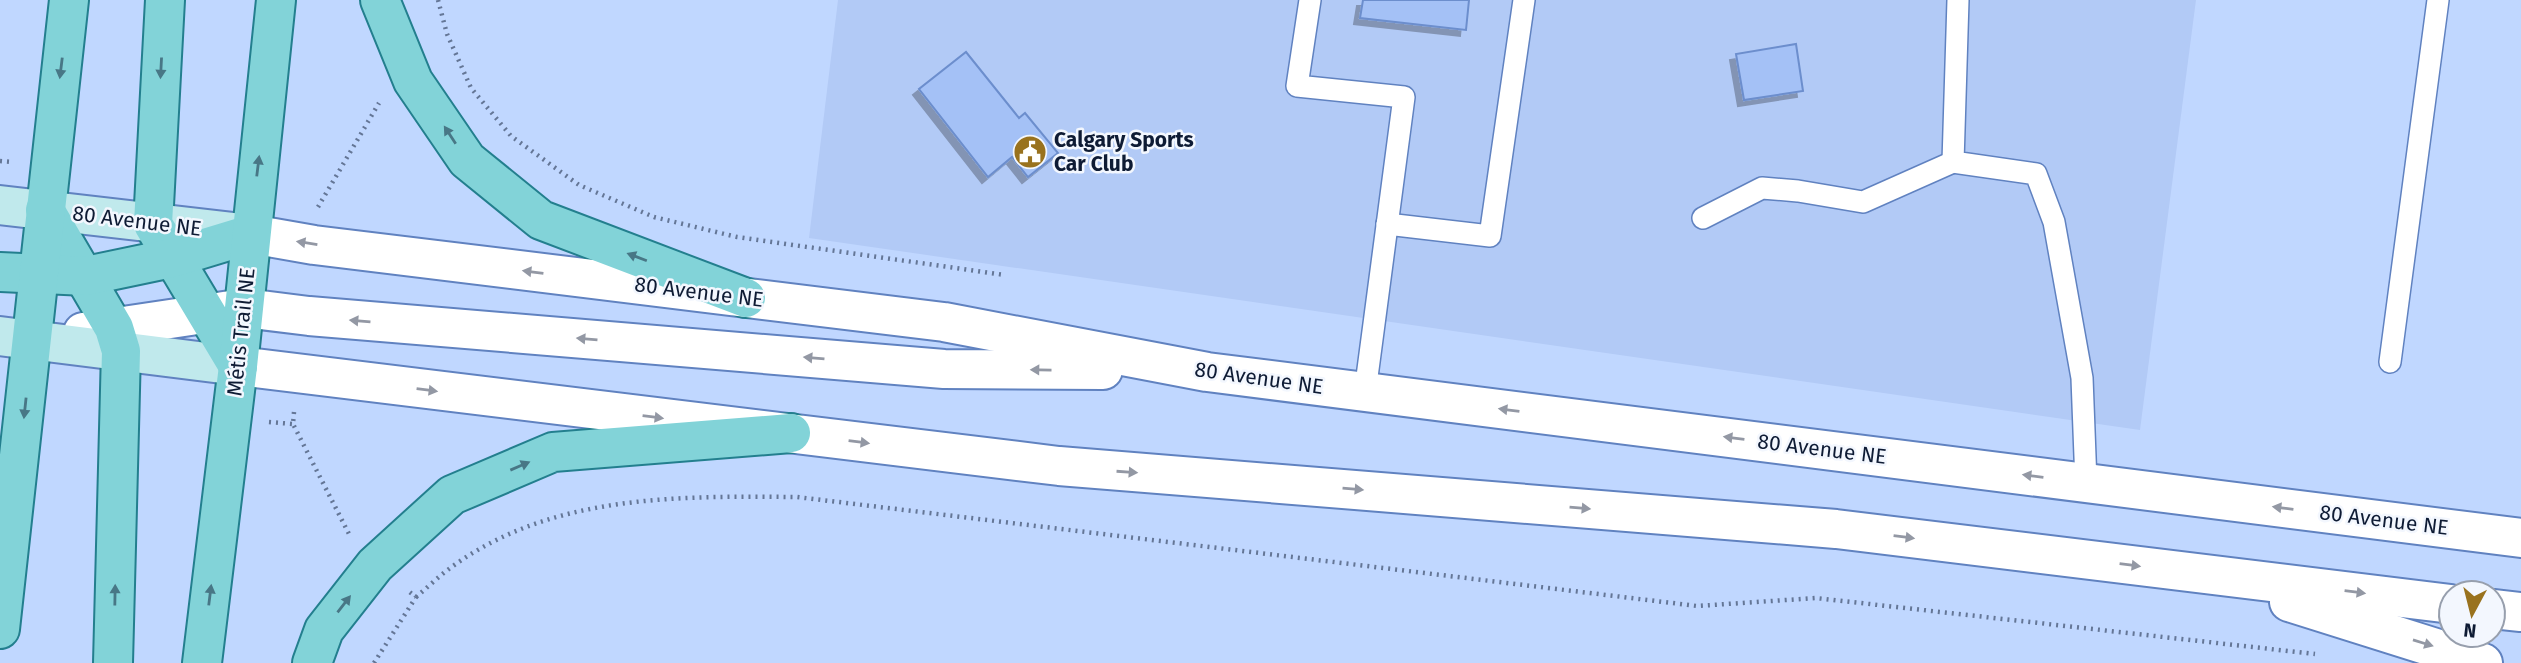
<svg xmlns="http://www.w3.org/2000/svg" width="2521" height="663" viewBox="0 0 2521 663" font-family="'Fira Sans',sans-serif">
  <defs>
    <filter id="shadow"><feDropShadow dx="-6" dy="6" stdDeviation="0" flood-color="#0004"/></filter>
  </defs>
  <rect width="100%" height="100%" fill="#c0d7ff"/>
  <polygon fill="#b2caf6" points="838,0 2196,0 2140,430 809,238"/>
  <g fill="#a4c1f6" stroke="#6c8ecd" stroke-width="2" filter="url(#shadow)">
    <polygon points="1363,0 1469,0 1466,30 1360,18"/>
    <polygon points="1796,44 1803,91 1744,100 1736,54"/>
    <polygon points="966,52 1019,118 1025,113 1058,153 1028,177 1012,157 988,177 919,89"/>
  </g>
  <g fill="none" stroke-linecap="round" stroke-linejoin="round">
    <defs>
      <g id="service">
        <polyline points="1310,0 1297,86 1404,97 1365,392"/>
        <polyline points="1958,0 1953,162 2036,174 2054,222 2082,378 2086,483"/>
        <polyline points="1703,218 1762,188 1798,191 1863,202 1953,162"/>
        <polyline points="1387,224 1490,236 1524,0"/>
        <polyline points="2390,362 2438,0"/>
      </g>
      <g id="tertiary">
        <polyline points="251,234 314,245 944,322 1207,372 2521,538"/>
        <polyline points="83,332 244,308 309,316 944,369 1103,370"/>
        <polyline points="238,366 1059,466 1836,529 2451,604"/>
        <polyline points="2289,602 2483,663"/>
        <polyline points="2493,609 2521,612"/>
      </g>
      <g id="secondary">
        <polyline points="0,205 251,234"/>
        <polyline points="0,336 238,366"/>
      </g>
      <g id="primary">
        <polyline points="165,0 153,224 238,366"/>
        <polyline points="380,0 413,81 467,160 541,220 746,298"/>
        <polyline points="45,210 114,328 121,351 113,663"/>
        <polyline points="0,272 86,276 172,258 251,234"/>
        <polyline points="0,629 69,0"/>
        <polyline points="202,663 238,366 276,0"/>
        <polyline points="312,663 324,630 375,565 452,495 553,452 791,433"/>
      </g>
    </defs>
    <use href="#service" stroke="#6082c0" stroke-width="24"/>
    <use href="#tertiary" stroke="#6082c0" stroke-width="42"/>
    <use href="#secondary" stroke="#6082c0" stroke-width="42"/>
    <use href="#primary" stroke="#237f8e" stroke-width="42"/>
    <g stroke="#647696" stroke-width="4.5" stroke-dasharray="2 5" stroke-linecap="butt">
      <polyline points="438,0 447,34 471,88 511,136 579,185 654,217 737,237 1005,275"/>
      <polyline points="0,161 12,162"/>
      <polyline points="318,207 379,103"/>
      <polyline points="294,412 293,424 350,536"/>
      <polyline points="269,422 293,424"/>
      <path d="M416 597C428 587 440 575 453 566 553 494 680 496 797 497L1697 606 1816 598 2315 654"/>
      <polyline points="374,663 416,597 407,590"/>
    </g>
    <use href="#service" stroke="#fff" stroke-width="21"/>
    <use href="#tertiary" stroke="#fff" stroke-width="38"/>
    <use href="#secondary" stroke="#c0e9ec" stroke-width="38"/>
    <use href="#primary" stroke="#82d3d8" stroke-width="38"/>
  </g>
  <defs><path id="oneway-solid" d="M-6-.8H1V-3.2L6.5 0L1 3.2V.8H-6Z" transform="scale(1.75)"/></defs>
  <g fill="#487786">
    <use href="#oneway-solid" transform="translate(61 68) rotate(97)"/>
    <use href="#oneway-solid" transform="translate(161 68) rotate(93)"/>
    <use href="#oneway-solid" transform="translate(450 135) rotate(-123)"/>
    <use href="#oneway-solid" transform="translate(258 166) rotate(-83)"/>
    <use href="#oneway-solid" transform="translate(637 257) rotate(-159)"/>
    <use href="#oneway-solid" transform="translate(25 408) rotate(96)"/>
    <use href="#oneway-solid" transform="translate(520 466) rotate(-23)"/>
    <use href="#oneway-solid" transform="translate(115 595) rotate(-89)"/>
    <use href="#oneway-solid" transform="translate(210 595) rotate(-83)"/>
    <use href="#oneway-solid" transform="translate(344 604) rotate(-52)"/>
  </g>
  <g fill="#9398a4">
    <use href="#oneway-solid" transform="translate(307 243) rotate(-171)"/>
    <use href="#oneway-solid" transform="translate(533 272) rotate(-173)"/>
    <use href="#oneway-solid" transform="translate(360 321) rotate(-175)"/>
    <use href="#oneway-solid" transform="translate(587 339) rotate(-175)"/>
    <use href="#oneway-solid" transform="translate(814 358) rotate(-175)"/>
    <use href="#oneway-solid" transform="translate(1041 370) rotate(-179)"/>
    <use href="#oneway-solid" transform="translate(427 390) rotate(7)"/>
    <use href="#oneway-solid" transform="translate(1509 410) rotate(-173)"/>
    <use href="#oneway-solid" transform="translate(653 417) rotate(7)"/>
    <use href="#oneway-solid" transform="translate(1734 438) rotate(-173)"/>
    <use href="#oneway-solid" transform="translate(859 442) rotate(7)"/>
    <use href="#oneway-solid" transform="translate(1127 472) rotate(4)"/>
    <use href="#oneway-solid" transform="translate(2033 476) rotate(-173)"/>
    <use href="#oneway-solid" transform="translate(1353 489) rotate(5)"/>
    <use href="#oneway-solid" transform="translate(1580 508) rotate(5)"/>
    <use href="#oneway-solid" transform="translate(2283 508) rotate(-173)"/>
    <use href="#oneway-solid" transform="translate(1904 537) rotate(7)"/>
    <use href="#oneway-solid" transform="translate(2130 565) rotate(7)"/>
    <use href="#oneway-solid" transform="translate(2355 592) rotate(7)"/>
    <use href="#oneway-solid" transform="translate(2423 643) rotate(17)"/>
  </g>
  <defs>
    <symbol id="civic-disc" viewBox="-11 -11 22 22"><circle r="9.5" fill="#99721e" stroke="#f3f7fe"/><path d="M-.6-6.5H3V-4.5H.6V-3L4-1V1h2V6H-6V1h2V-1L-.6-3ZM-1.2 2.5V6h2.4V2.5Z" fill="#fff"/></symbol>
  </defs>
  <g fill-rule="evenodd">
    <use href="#civic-disc" x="1011" y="133" width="38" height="38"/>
  </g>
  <g text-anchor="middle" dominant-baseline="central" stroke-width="5" stroke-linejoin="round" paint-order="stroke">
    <g font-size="21" font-weight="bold" fill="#0e1b34" stroke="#f3f7fe" text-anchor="start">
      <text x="1054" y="140">Calgary Sports<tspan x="1054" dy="24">Car Club</tspan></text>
    </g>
    <g font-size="21" fill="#0e1b34" stroke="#f3f7fe">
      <text transform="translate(137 221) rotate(7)">80 Avenue NE</text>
      <text transform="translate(699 292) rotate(7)">80 Avenue NE</text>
      <text transform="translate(241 332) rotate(-84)">Métis Trail NE</text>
      <text transform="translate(1259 378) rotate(8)">80 Avenue NE</text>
      <text transform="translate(1822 449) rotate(7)">80 Avenue NE</text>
      <text transform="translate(2384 520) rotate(7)">80 Avenue NE</text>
    </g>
  </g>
  <g transform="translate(2472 614) rotate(187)"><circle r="33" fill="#f3f7fe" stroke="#979fad" stroke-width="2"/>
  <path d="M0-5L12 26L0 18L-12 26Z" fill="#99721e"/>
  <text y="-10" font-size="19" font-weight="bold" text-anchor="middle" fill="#0e1b34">N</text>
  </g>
</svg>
